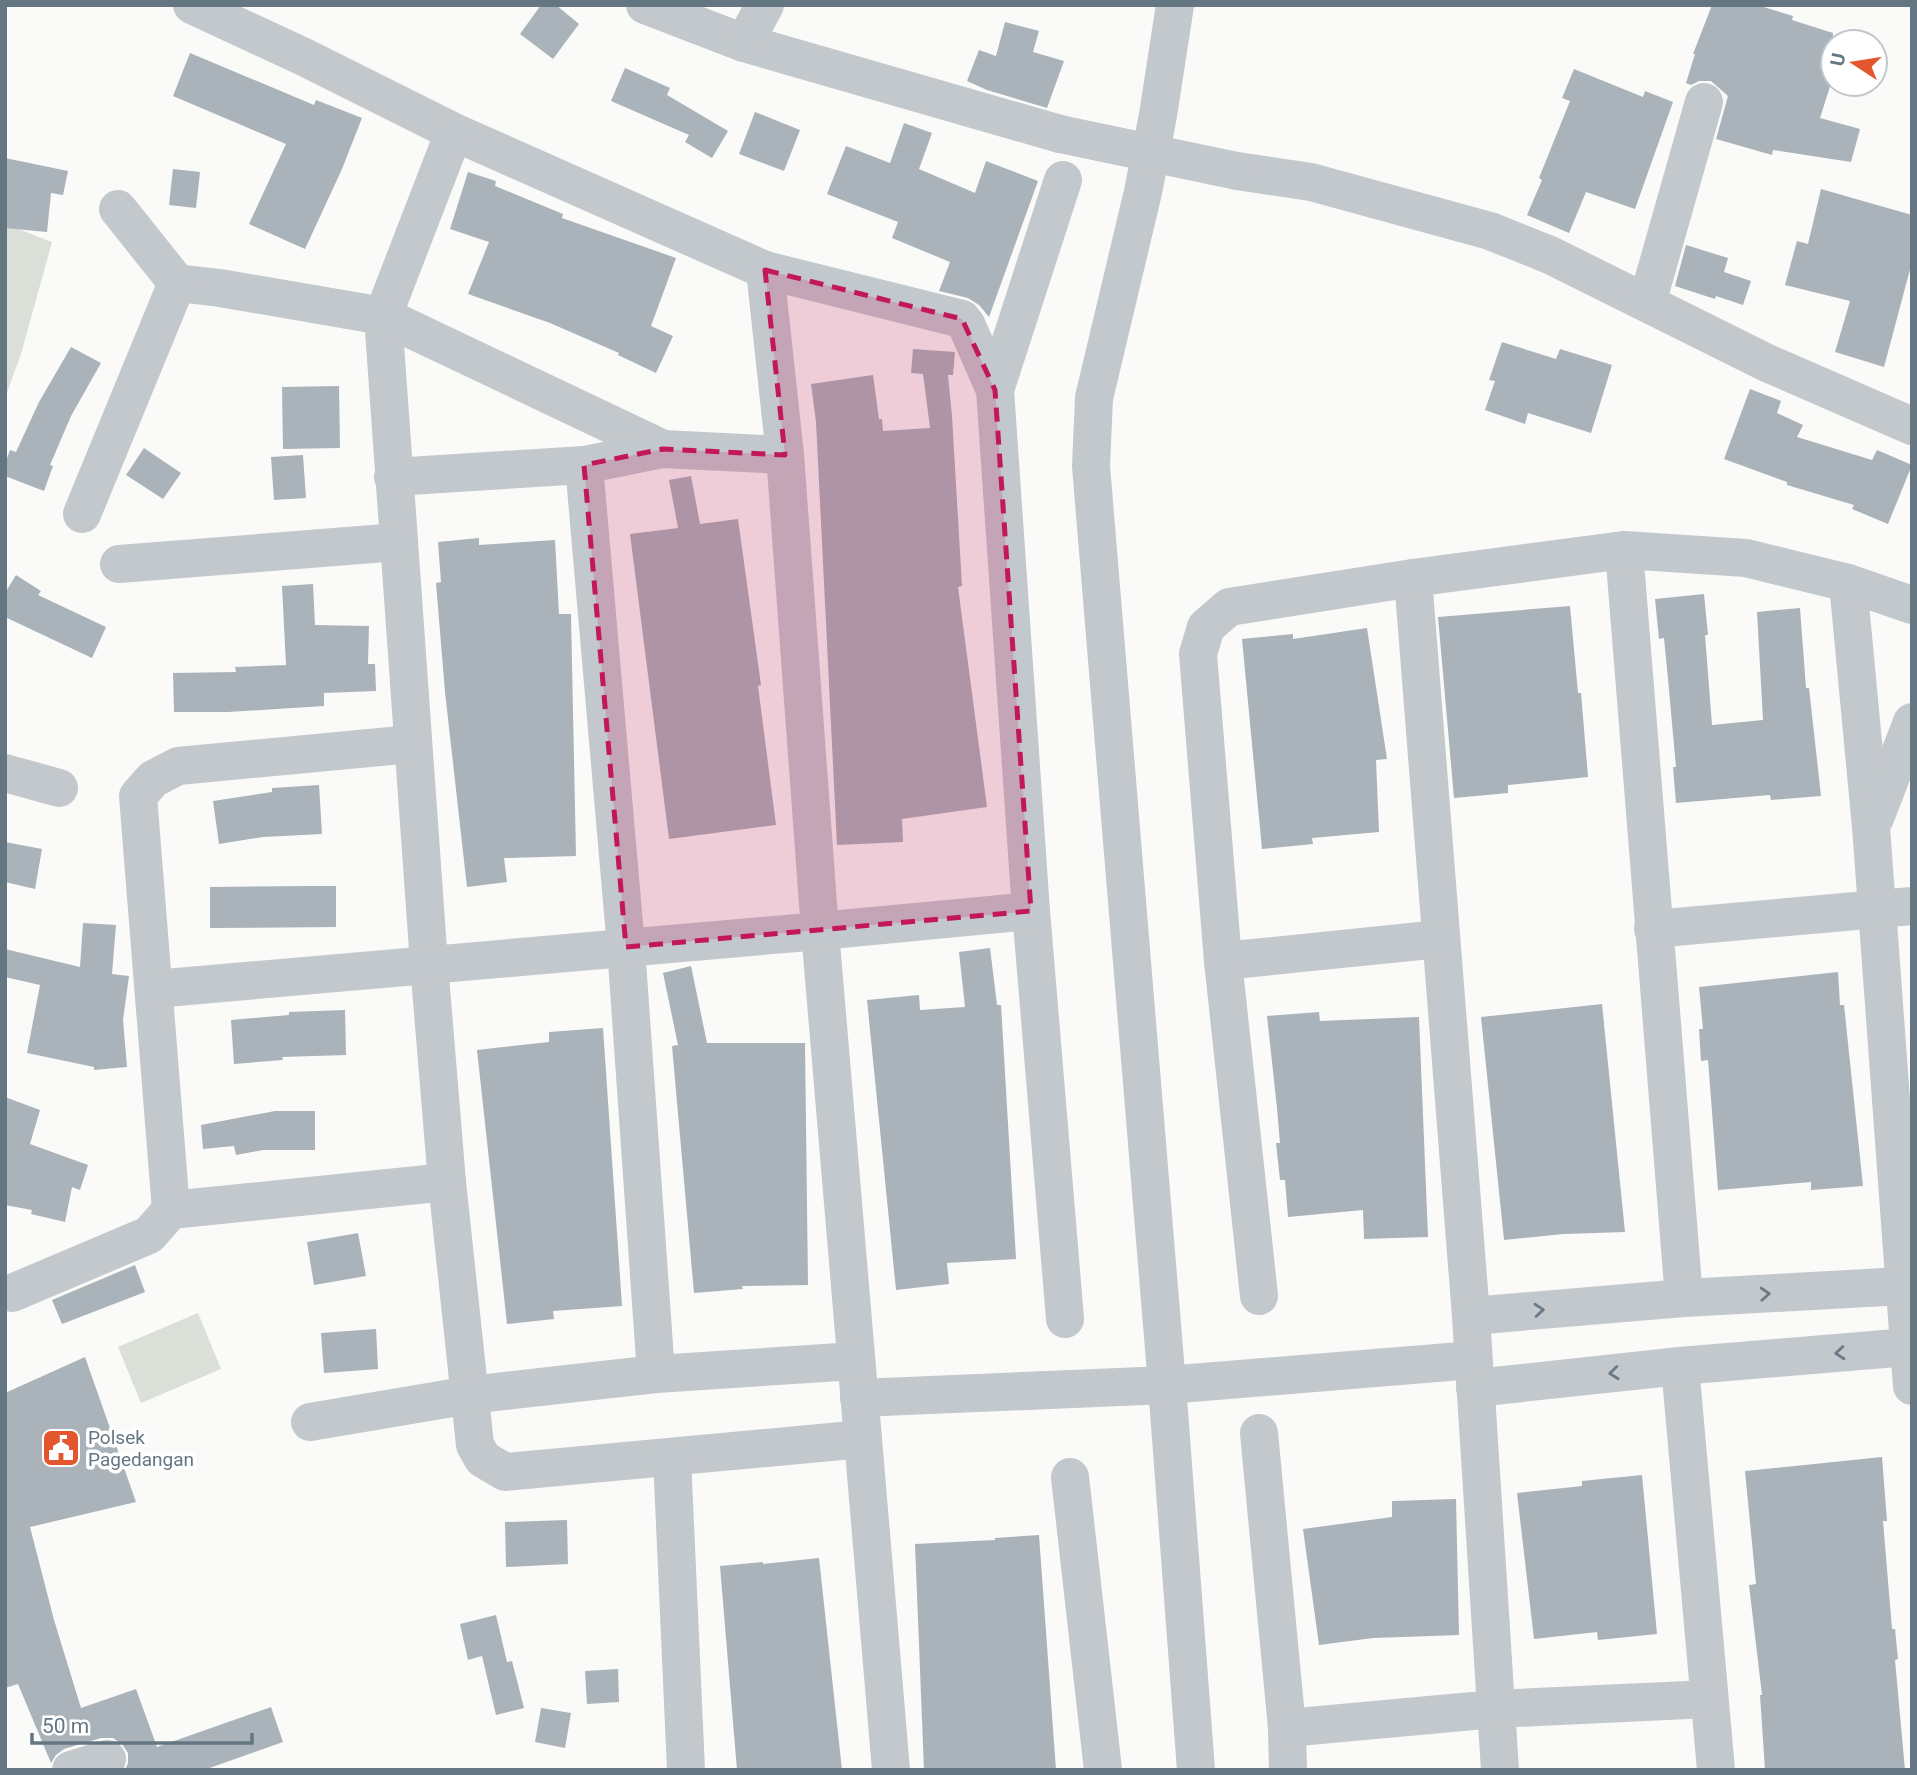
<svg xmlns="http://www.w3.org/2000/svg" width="1917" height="1775" viewBox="0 0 1917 1775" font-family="Roboto,sans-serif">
  <rect width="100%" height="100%" fill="#fafaf8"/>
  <g fill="#dadfd7">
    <polygon points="5,224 52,242 21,354 5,398"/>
    <polygon points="198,1313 221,1369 141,1403 118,1347"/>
  </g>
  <g fill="#aab3b9">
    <polygon points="541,5 556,5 579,24 553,59 520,34"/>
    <polygon points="1712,5 1757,5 1793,16 1792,20 1833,33 1833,77 1820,118 1860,129 1851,162 1773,150 1772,155 1716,139 1728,96 1711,81 1699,81 1691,85 1686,83 1695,54 1693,54"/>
    <polygon points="1005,22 1039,31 1033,52 1064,61 1047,108 987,90 967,81 979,50 996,56"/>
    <polygon points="190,53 314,105 316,100 362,118 342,169 305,249 249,224 286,144 173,96"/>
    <polygon points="625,68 670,88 667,95 728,131 712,158 685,142 689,135 611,101"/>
    <polygon points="1574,69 1643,97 1645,91 1673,102 1635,209 1586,192 1569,233 1527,215 1542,180 1539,178 1570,101 1562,98"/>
    <polygon points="755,112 800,130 784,171 739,154"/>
    <polygon points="904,123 932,133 919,169 975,193 986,161 1038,181 989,317 979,305 968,298 939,291 950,262 892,238 898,222 827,194 846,146 890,163"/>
    <polygon points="5,158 68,171 63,195 51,193 47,232 5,228"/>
    <polygon points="173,169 200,172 196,208 169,205"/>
    <polygon points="468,172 496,181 495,186 563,214 562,218 676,258 651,326 673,336 656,373 618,355 619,353 550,323 468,294 489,242 450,229"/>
    <polygon points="1821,189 1912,215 1912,262 1884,367 1835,352 1850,301 1785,285 1797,241 1808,244"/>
    <polygon points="1686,245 1728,258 1724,272 1751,281 1743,305 1716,296 1715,299 1675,286"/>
    <polygon points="1502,342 1556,359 1560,349 1612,365 1591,433 1528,413 1525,424 1485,410 1495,381 1489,380"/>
    <polygon points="71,347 101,363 71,416 50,465 53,466 44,491 5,476 5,464 10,450 16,452 39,402"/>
    <polygon points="913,349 955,352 953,375 948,375 952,416 962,586 958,587 987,807 902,819 903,842 837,845 816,422 811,384 873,375 879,419 882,419 883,431 930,428 923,374 911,373"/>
    <polygon points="339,386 340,448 283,449 282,387"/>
    <polygon points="1750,389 1781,401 1777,413 1803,425 1797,437 1872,460 1877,450 1912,465 1888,524 1852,509 1854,505 1787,485 1787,482 1724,459"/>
    <polygon points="144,448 181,473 163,499 126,475"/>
    <polygon points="303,455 306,498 274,500 271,457"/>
    <polygon points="691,476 700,524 738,519 761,685 758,686 776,825 669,839 630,534 678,528 669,480"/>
    <polygon points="479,538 479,545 555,540 559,614 571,614 576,856 504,858 507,882 467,887 445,692 436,583 441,582 438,542"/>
    <polygon points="16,575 41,591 38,595 106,627 92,658 5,617 5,593"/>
    <polygon points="313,584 315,625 369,626 368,664 375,664 376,691 324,693 324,706 228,712 174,712 173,673 236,672 235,667 286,665 282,586"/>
    <polygon points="1704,594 1708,635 1705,635 1712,725 1763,720 1757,612 1800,608 1806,688 1809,688 1821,796 1771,800 1770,795 1676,803 1673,767 1676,767 1668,679 1664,638 1659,639 1655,599"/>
    <polygon points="1570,606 1578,693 1581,693 1588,777 1508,785 1508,793 1454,798 1438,617"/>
    <polygon points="1367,628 1387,759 1376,760 1379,832 1312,838 1313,844 1262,849 1242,639 1293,634 1293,639"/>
    <polygon points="319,785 322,834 263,837 219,844 213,801 272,792 272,788"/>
    <polygon points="5,842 42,849 35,889 5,882"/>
    <polygon points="310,886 336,886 336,927 210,928 210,887"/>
    <polygon points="83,923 116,925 112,974 129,976 123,1020 127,1067 94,1070 94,1067 27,1053 40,985 5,977 5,949 80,967"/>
    <polygon points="990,948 997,1005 1001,1005 1016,1259 947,1263 949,1284 896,1290 867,1000 919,995 920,1010 965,1007 959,952"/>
    <polygon points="691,966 707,1043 805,1043 808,1285 742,1286 743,1289 694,1293 672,1046 678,1045 663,973"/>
    <polygon points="1838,972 1840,1005 1844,1005 1863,1186 1811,1190 1811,1182 1718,1190 1708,1060 1701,1061 1699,1029 1703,1029 1699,987"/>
    <polygon points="1602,1004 1625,1232 1563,1234 1504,1240 1481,1017"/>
    <polygon points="345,1010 346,1055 282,1057 283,1060 234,1064 231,1020 289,1015 289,1012"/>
    <polygon points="1319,1012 1320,1021 1419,1017 1428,1237 1364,1239 1363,1210 1288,1217 1285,1180 1280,1180 1276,1143 1280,1143 1277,1108 1267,1016"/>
    <polygon points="603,1028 622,1306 553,1311 554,1319 507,1324 477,1050 549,1042 549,1032"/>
    <polygon points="5,1097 40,1110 30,1144 88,1165 80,1190 72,1187 65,1222 31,1214 32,1210 5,1205"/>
    <polygon points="275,1111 315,1111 315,1150 263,1150 236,1155 234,1146 203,1149 201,1125"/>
    <polygon points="358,1233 366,1276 314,1285 307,1242"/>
    <polygon points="135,1265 145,1292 62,1324 52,1300"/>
    <polygon points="376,1329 378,1369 324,1373 321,1333"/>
    <polygon points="85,1357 136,1502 30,1527 54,1620 81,1708 136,1689 157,1747 271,1707 283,1742 204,1770 125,1770 128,1763 128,1753 122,1744 113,1738 101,1738 64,1749 56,1755 51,1763 18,1684 5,1688 5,1393"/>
    <polygon points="1882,1457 1887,1521 1883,1521 1892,1629 1895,1629 1898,1659 1895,1660 1905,1770 1765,1770 1760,1695 1762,1695 1749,1585 1756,1584 1745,1471"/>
    <polygon points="1642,1475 1657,1634 1598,1640 1597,1632 1534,1639 1517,1493 1582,1486 1582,1481"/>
    <polygon points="1456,1499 1459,1635 1373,1638 1319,1645 1303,1529 1392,1517 1392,1501"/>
    <polygon points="567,1520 568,1564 506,1567 505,1522"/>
    <polygon points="1039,1535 1056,1770 924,1770 915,1544 995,1540 995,1538"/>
    <polygon points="819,1558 842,1770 737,1770 720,1566 763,1562 763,1564"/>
    <polygon points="496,1615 507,1662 512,1661 524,1708 496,1715 482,1656 468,1660 460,1624"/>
    <polygon points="618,1669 619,1702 587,1704 585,1671"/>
    <polygon points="541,1708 571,1713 565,1748 535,1742"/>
  </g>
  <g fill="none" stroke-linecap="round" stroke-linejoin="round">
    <g stroke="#c3c8cc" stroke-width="38">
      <polyline points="192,5 304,57 454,132 765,270 962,319 966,324 995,390 1031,911 1065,1319"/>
      <polyline points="645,5 744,43 1060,134"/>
      <polyline points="1175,5 1158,115 1143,192 1094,398 1091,466 1167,1385 1196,1770"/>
      <polyline points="744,43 765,5"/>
      <polyline points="454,132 383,316 429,964 447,1182 475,1445 483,1459 505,1472 863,1439"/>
      <polyline points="1237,171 1311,182 1490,231 1550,255 1767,363 1912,426"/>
      <polyline points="118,209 177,283 220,288 383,316 663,449"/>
      <polyline points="765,270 785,455 820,931 891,1770"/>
      <polyline points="1647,303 1704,102"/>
      <polyline points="995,390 1063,180"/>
      <polyline points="584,465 626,947 656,1374"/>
      <polyline points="393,477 584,465 663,449 785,455"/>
      <polyline points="82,514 177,283"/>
      <polyline points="1624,550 1684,1298"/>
      <polyline points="119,564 398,542"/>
      <polyline points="1413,578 1471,1316 1500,1770"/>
      <polyline points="1848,583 1871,827 1912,1386"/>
      <polyline points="412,744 178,766 153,779 138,796 171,1210 447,1182"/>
      <polyline points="5,773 59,788"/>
      <polyline points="1875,818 1912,722"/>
      <polyline points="1653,929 1912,906"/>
      <polyline points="1223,961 1440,939"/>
      <polyline points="154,989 820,931 1031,911"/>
      <polyline points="12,1293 149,1235 171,1210"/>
      <polyline points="1259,1296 1223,961 1198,654 1206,627 1229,607 1413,578 1624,550 1746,558 1848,583 1912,605"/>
      <polyline points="1471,1316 1684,1298 1903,1286"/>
      <polyline points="1680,1366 1716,1770"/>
      <polyline points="1475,1388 1680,1366 1908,1347"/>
      <polyline points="859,1398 1167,1385 1473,1360"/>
      <polyline points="310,1422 470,1395 656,1374 855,1361"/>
      <polyline points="1259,1433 1287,1728 1288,1770"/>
      <polyline points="672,1457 686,1770"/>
      <polyline points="1070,1477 1103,1770"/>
      <polyline points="1287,1728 1495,1709 1709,1699"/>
      <polyline points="71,1770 107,1759"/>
    </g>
    <polyline stroke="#c3c8cc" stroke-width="38" points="1060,134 1237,171"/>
  </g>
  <defs><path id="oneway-chevron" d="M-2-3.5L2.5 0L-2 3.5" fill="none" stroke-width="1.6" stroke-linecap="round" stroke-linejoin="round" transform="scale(1.75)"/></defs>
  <g stroke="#6a7a87">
    <use href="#oneway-chevron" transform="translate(1765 1294) rotate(-3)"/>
    <use href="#oneway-chevron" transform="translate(1539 1310) rotate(-5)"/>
    <use href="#oneway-chevron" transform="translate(1840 1353) rotate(175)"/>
    <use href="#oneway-chevron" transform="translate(1614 1373) rotate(174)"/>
  </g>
  <path fill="#c2185b" fill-opacity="0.2" stroke="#c2185b" stroke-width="5" stroke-dasharray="14 9" stroke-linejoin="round" d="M765 270 962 319 995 390 1031 911 626 947 584 465 663 449 785 455Z"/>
  <defs>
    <symbol id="civic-square" viewBox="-11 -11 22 22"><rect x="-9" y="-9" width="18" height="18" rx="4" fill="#e4572e" stroke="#fff"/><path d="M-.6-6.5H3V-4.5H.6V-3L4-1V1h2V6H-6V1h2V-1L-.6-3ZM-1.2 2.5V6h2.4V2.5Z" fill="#fff"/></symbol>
  </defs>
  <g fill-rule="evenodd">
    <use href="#civic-square" x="39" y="1426" width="44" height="44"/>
  </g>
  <g text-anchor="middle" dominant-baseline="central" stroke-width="7" stroke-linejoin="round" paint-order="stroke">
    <g font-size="19" fill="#657683" stroke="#fff" text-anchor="start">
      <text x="88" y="1437">Polsek<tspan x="88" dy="22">Pagedangan</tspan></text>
    </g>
  </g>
  <rect width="1917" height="1775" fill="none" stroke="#657683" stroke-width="14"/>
  <g transform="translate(1854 63) rotate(282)"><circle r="33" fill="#ffffff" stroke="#c1c8cd" stroke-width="2"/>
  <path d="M0-5L12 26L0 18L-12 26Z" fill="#e4572e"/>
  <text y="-10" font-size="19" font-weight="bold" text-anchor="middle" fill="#657683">U</text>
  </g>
  <path d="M32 1733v10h220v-10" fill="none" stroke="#657683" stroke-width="3.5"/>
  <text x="42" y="1733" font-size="21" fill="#657683" stroke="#ffffff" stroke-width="5" paint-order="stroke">50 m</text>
</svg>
